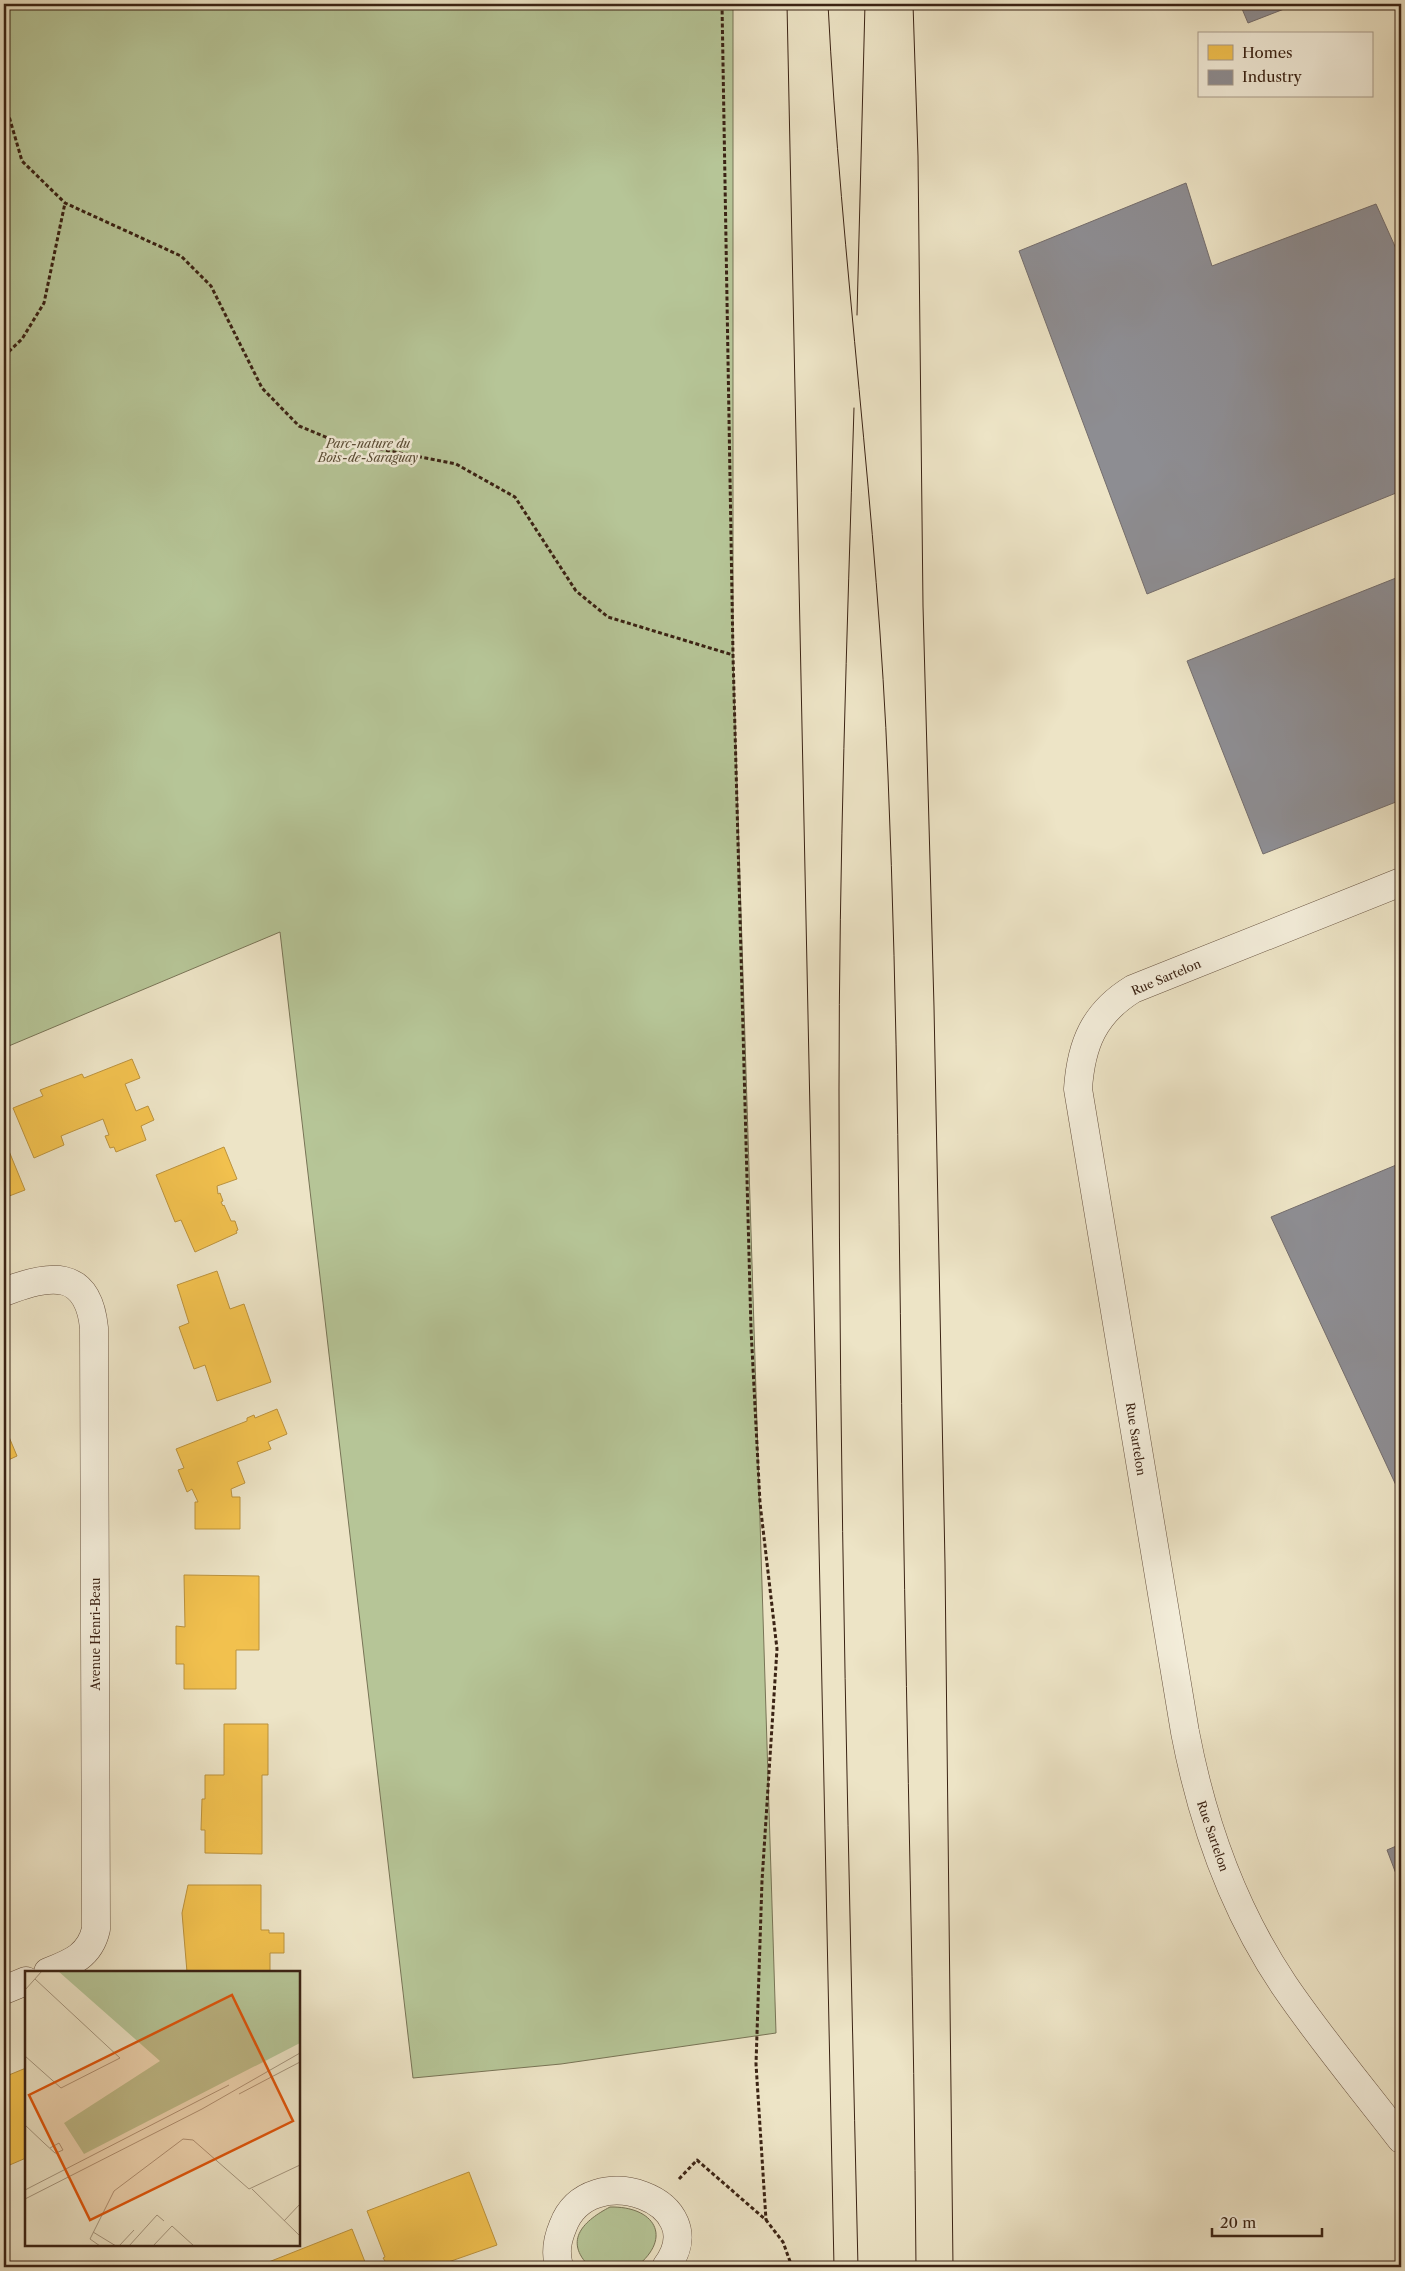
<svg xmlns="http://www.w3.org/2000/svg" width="1405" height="2271" viewBox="0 0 1405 2271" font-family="'Libre Caslon Text',serif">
  <rect width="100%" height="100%" fill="#ede4c6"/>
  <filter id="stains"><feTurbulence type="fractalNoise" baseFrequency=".004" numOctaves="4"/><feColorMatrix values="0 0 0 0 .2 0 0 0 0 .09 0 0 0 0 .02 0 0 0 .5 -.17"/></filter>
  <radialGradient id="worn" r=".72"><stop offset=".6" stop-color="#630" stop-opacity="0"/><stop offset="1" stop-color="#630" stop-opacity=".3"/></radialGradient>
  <g fill="#b6c597" stroke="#787456">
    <polygon points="4,4 733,4 733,655 776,2033 561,2064 413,2078 280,932 4,1048"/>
    <path d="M610 2207C654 2206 674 2237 636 2267H590C562 2240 585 2220 610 2207Z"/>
  </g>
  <g fill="#f2c14e" stroke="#bb923d">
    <polygon points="132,1059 140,1078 125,1084 136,1111 148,1106 154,1120 141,1126 146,1140 116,1152 114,1147 110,1148 105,1136 109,1135 103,1119 61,1136 64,1145 34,1158 13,1108 43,1096 40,1090 82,1074 84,1078"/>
    <polygon points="4,1139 25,1190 4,1198"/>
    <polygon points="224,1147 237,1179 217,1186 218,1194 220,1193 223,1201 221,1202 223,1206 224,1205 231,1221 235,1221 238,1230 236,1231 237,1233 195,1252 181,1220 175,1222 156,1175"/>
    <polygon points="217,1271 230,1309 244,1304 271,1382 217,1401 205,1365 194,1369 179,1327 189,1323 177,1285"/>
    <polygon points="277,1409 287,1434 268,1442 271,1449 237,1462 245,1483 231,1489 232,1497 240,1497 240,1529 195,1529 195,1502 198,1502 192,1489 187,1492 178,1470 184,1468 176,1449 247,1421 247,1418 254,1415 255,1418"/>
    <polygon points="4,1425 17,1456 4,1462"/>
    <polygon points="184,1575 259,1576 259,1650 236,1650 236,1689 184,1689 184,1664 176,1664 176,1626 185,1627"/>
    <polygon points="224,1724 268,1724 268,1775 262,1775 262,1854 205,1853 205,1830 201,1830 202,1799 205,1799 205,1775 224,1775"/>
    <polygon points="188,1885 261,1885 261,1930 269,1930 269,1933 284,1933 284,1953 270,1953 270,1972 187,1972 182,1913"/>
    <polygon points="26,2068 26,2158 5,2167 4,2077"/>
    <polygon points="469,2172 497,2245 434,2267 389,2267 383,2258 385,2257 367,2211"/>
    <polygon points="352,2229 367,2267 256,2267"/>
  </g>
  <g fill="#8d8d92" stroke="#746d6c">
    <polygon points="1240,4 1297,4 1248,23"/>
    <polygon points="1186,183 1212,266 1376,204 1398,253 1401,252 1401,491 1147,594 1019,251"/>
    <polygon points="1401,576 1401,800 1263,854 1187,661"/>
    <polygon points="1401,1163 1401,1496 1271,1217"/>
    <polygon points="1401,1844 1401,1887 1387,1850"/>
  </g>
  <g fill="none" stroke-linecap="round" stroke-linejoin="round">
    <defs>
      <g id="street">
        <path d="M1401 882 1133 989C1094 1013 1081 1044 1078 1089L1185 1732C1202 1821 1233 1909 1284 1985 1320 2038 1362 2088 1401 2139"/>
        <path d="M4 1292C49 1274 88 1268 94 1328L96 1929C90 1956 71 1963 48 1972"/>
        <polyline points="4,1990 26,1981"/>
        <path d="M559 2267C555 2252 557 2240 563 2226 589 2156 716 2201 666 2267"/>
      </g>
    </defs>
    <use href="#street" stroke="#685340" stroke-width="29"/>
    <g stroke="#3b2314" stroke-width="3" stroke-dasharray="4 2.5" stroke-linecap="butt">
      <polyline points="722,4 733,655 751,1329 760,1503 777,1649 762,1881 756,2064 766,2220"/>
      <polyline points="4,99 22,161 65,203 181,256 211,286 262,388 299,426 333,440 456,464 515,497 576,591 608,617 733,655"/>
      <polyline points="4,356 22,339 44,303 65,203"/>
      <polyline points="679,2179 697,2160 766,2220 783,2242 792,2267"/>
    </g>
    <use href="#street" stroke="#f3edda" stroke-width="28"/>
    <g stroke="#3b2314" stroke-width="1">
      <polyline points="787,4 834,2267"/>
      <path d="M828 4C841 261 878 518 888 776 898 1015 899 1254 903 1493 907 1751 914 2009 916 2267"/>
      <polyline points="913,4 918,156 923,606 934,1007 945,1564 953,2267"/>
      <polyline points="857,315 865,4"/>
      <path d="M854 408C847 635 839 862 839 1090 839 1482 849 1875 858 2267"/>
    </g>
  </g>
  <g text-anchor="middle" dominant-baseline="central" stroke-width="5" stroke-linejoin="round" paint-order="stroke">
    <g font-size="12" font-style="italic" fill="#5a4c35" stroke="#f3edda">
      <text x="368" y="443">Parc-nature du<tspan x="368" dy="14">Bois-de-Saraguay</tspan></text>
    </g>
    <g font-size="12" fill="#3b2314" stroke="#f3edda">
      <text transform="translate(1166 977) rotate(-23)">Rue Sartelon</text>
      <text transform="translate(1136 1439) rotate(81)">Rue Sartelon</text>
      <text transform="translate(95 1634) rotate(-90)">Avenue Henri-Beau</text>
      <text transform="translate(1213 1836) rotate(71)">Rue Sartelon</text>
    </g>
  </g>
  <g transform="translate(25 1971)">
    <rect width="275" height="275" fill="#ede4c6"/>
    <path d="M33 0H275V72L59 183 39 152 135 90Z" fill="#b6c597"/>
    <path fill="none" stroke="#a6977f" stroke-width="1" d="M0 19 17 0M0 85 36 117 95 87 10 8M214 123 275 91M0 154 19 172 30 182H31L38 179 34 172 25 177M227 218 275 265M0 219 204 114M0 228 177 138 275 82M259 250 275 233M68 261 91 275M75 275 65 268 89 220 158 168 168 169 224 218 275 194M94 275 109 259M104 275 132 244 139 250M128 275 147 255 169 275"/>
    <path fill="#df560c" fill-opacity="0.15" stroke="#df560c" stroke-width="2.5" d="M207 24 268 150 65 249 4 124Z"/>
    <rect width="275" height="275" fill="none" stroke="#3b2314" stroke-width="2.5"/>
  </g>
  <rect width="1405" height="2271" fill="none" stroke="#ede4c6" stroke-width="20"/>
  <rect x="5" y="5" width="1395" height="2261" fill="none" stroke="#3b2314" stroke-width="2.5"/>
  <rect x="10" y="10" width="1385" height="2251" fill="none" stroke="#3b2314"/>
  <rect x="1198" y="32" width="175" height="65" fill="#f3edda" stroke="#a99c8b"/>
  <rect x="1208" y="45" width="25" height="15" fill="#f2c14e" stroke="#a99c8b"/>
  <text x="1242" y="58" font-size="15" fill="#3b2314">Homes</text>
  <rect x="1208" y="70" width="25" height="15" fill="#8d8d92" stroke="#a99c8b"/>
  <text x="1242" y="82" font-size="15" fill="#3b2314">Industry</text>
  <path d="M1212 2228v8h110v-8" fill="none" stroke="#3b2314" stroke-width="2.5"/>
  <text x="1220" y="2228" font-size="15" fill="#3b2314" stroke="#f3edda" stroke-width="4" paint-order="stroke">20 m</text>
  <rect width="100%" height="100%" filter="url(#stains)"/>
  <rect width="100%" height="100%" fill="url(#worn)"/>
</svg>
